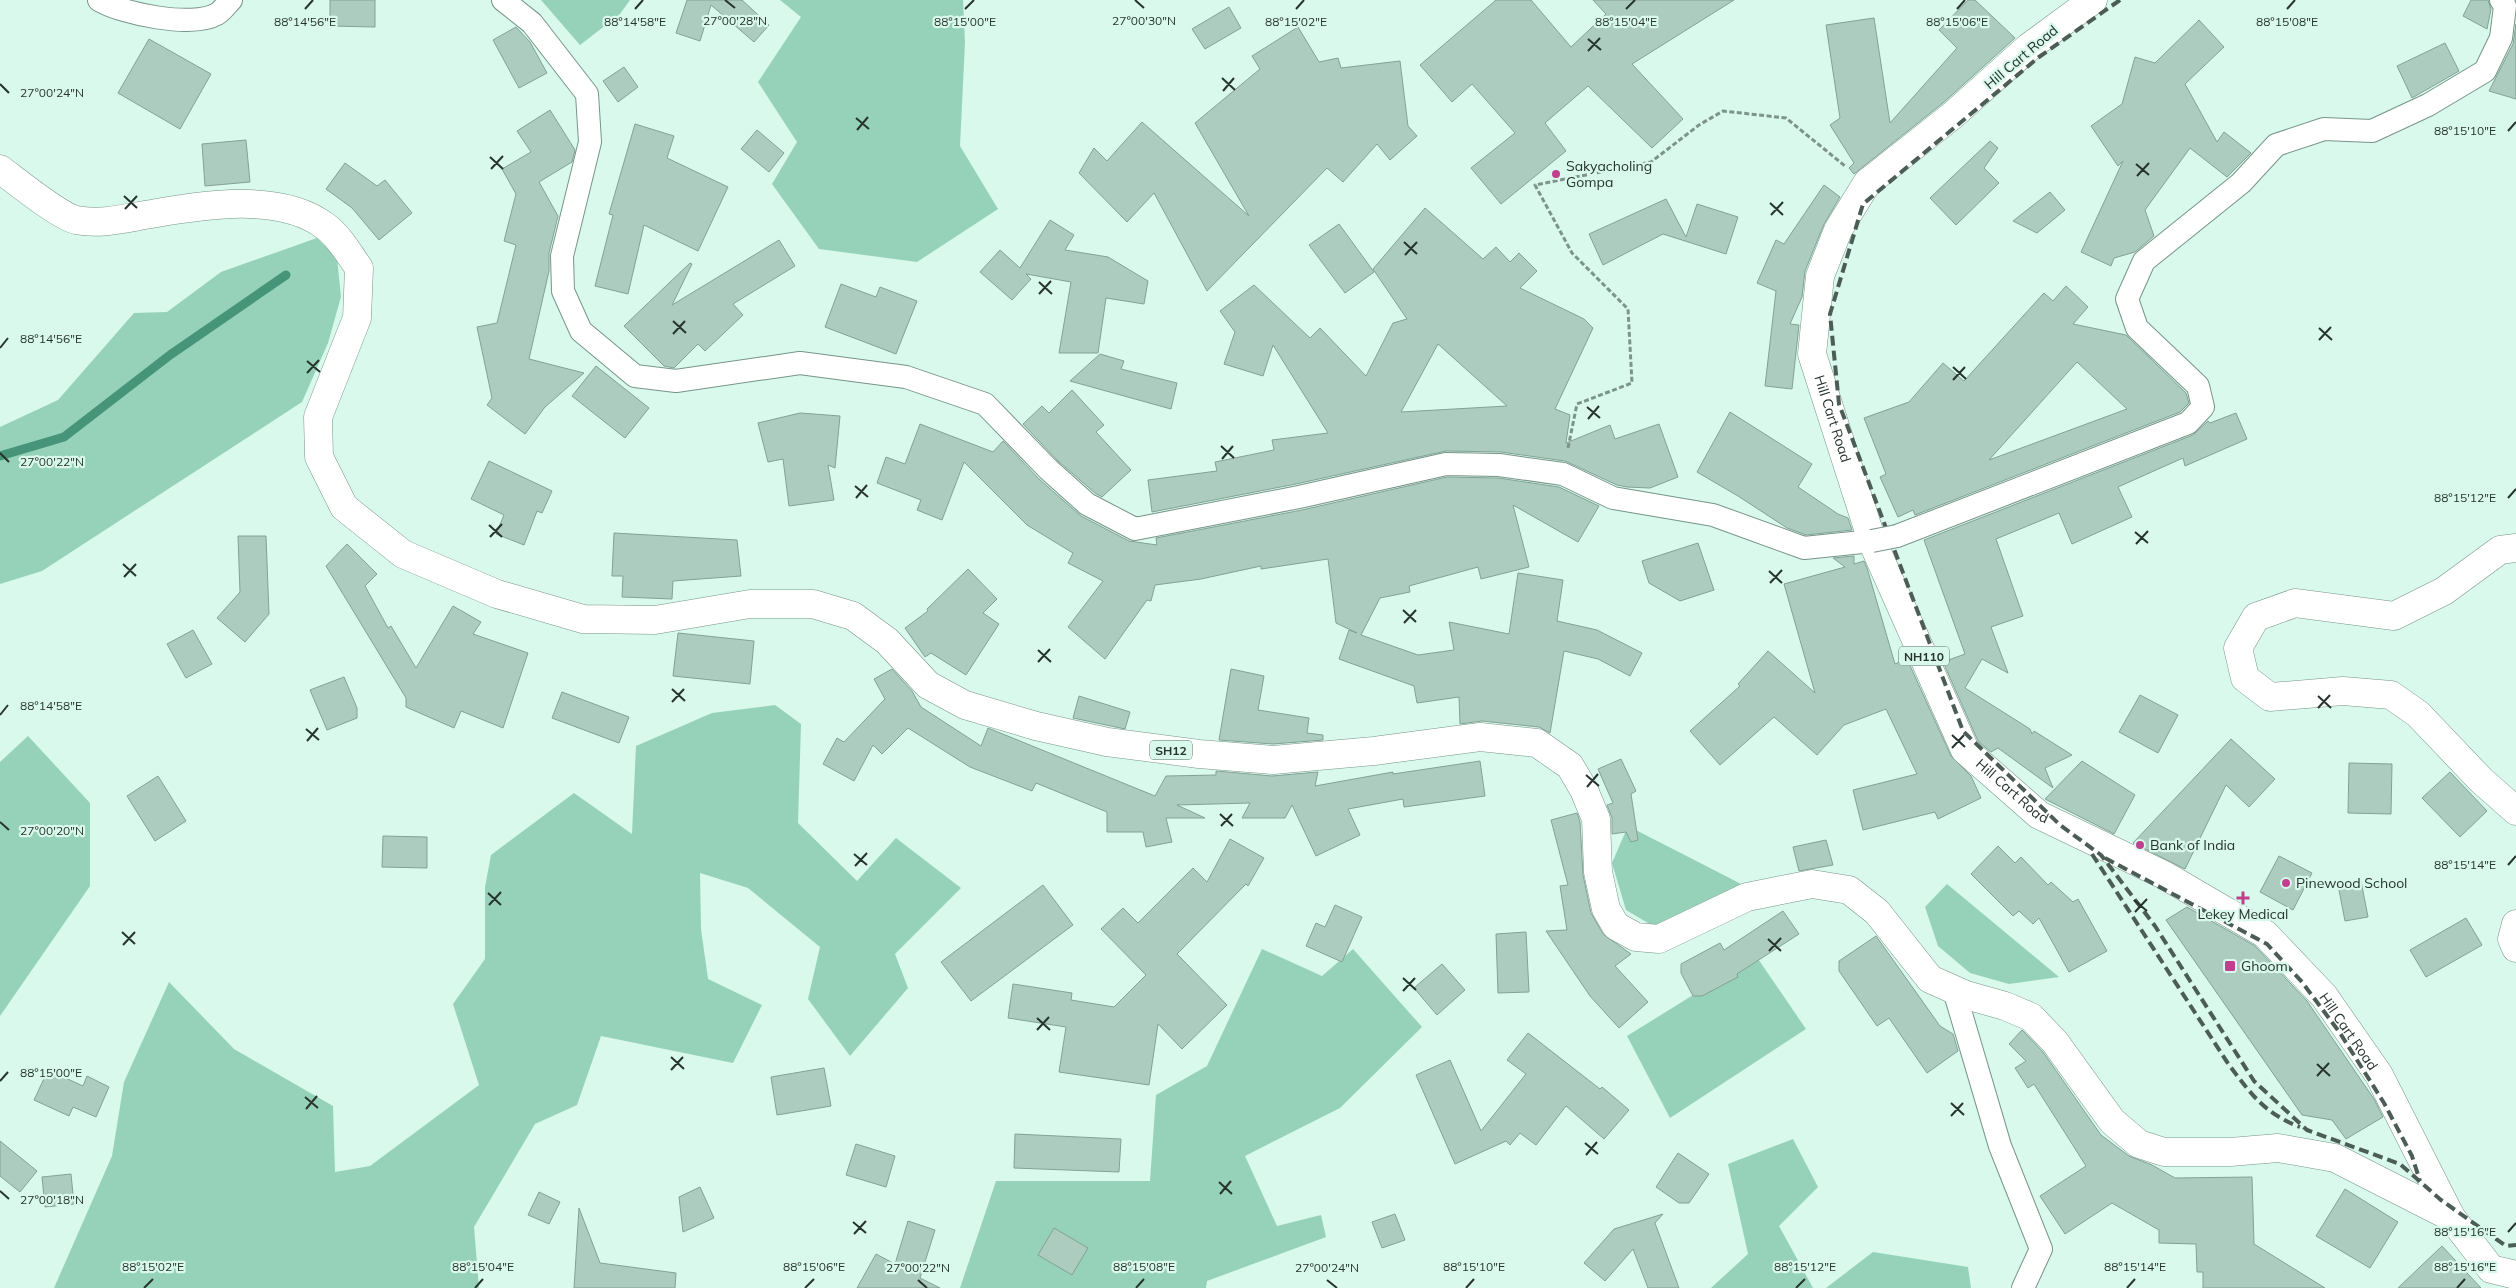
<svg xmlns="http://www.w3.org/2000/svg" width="2516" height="1288" viewBox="0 0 2516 1288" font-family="Mulish,sans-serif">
  <rect width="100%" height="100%" fill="#d8f9eb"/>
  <g fill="#96d2b9">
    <polygon points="541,0 630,0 620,14 580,45"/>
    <polygon points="780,0 963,0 965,42 960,146 998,209 917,262 819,249 772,184 797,142 758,82 801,17"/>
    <polygon points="317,238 337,258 341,297 328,343 302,402 42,571 0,584 0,427 58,400 134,313 167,312 221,272"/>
    <polygon points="775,705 801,724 798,823 857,881 896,838 961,888 895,954 908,988 850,1056 808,999 820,947 748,888 700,873 701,929 708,979 762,1005 733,1063 601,1036 577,1105 535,1124 474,1227 479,1288 54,1288 112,1156 124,1082 169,982 234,1049 333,1106 335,1172 370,1166 479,1085 453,1004 485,959 485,887 491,855 574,793 632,834 636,746 712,713"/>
    <polygon points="28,736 90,803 90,886 0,1016 0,762"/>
    <polygon points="1628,826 1747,887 1685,916 1653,926 1626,910 1612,863"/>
    <polygon points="1947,884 2059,977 2009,984 1970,973 1938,946 1925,907"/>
    <polygon points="1262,949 1322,976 1353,949 1422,1027 1340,1108 1245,1156 1277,1226 1321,1215 1326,1237 1207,1281 1206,1288 960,1288 996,1181 1150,1181 1156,1095 1207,1066"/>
    <polygon points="1756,956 1806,1029 1670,1118 1627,1036"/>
    <polygon points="1793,1139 1818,1187 1779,1226 1813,1288 1711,1288 1748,1254 1728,1164"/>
    <polygon points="1873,1252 1968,1267 1971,1288 1826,1288"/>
  </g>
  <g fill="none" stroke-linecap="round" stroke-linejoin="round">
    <polyline stroke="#46957a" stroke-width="9" points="0,456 64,437 170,355 286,275"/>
  </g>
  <g fill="#acccbf" stroke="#83a295" fill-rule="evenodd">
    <polygon points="330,0 375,0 375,27 330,26"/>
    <polygon points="687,0 742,0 769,25 754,42 711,5 700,41 676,33"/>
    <polygon points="1496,0 1531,0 1571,47 1606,14 1593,0 1734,0 1632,64 1683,119 1652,148 1588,86 1545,123 1566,151 1501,204 1471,168 1515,133 1472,84 1452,102 1420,65"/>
    <polygon points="1968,0 1975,0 2015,38 1943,103 1854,174 1849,168 1854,163 1830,125 1840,118 1826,25 1874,18 1890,123 1957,48 1939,30"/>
    <polygon points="2471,0 2488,0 2491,9 2487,29 2463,16"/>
    <polygon points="1229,7 1241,28 1205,49 1192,29"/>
    <polygon points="2199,20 2224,47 2185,84 2217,142 2224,132 2251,153 2227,177 2190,148 2145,210 2154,236 2135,252 2114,258 2111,266 2081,252 2123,161 2118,166 2091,126 2122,104 2135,57 2155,63"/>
    <polygon points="2516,24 2516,99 2489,91 2513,44"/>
    <polygon points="516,27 530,42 547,73 519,88 493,40"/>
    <polygon points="1298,27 1319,62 1338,58 1341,68 1400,61 1408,126 1417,136 1390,160 1377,144 1343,182 1327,168 1207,291 1154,193 1127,222 1079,173 1094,148 1107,161 1142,122 1249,216 1195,123 1260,69 1252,56"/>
    <polygon points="149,39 211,74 180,129 118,93"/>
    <polygon points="2445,43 2459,71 2412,98 2397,66"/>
    <polygon points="624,67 638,87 618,102 603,81"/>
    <polygon points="550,110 575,150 572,162 539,182 558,216 549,253 549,271 529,359 584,373 545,407 525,434 487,405 492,398 477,327 497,323 516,245 504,241 516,194 502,169 531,152 517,131"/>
    <polygon points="635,124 674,136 667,158 728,187 698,251 644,225 628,294 595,286 613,215 609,214"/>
    <polygon points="757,130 784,153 769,172 741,149"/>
    <polygon points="246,140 250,182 205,186 202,144"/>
    <polygon points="1990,141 1998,148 1984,168 1999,183 1956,225 1930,198"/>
    <polygon points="345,163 377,186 385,180 412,213 379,240 352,208 326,189"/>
    <polygon points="1824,185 1840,197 1824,224 1805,271 1802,297 1790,324 1799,325 1792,389 1765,386 1776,291 1757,283 1776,240 1784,244"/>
    <polygon points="2050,192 2065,210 2037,233 2013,221"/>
    <polygon points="1666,199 1686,237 1697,204 1738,217 1726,254 1663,234 1603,265 1589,234"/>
    <path d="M1425 208 1483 259 1496 247 1510 262 1519 253 1537 271 1520 288 1584 319 1593 328 1555 409 1570 415 1566 443 1610 425 1615 439 1659 424 1678 477 1650 488 1627 487 1617 485 1565 461 1501 452 1446 451 1296 484 1152 512 1148 480 1217 471 1215 462 1274 450 1272 440 1328 433 1273 345 1263 376 1224 364 1235 332 1220 311 1254 285 1310 338 1320 328 1366 376 1393 323 1407 319 1373 269ZM1438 344 1507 406 1401 412Z"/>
    <polygon points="1050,220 1074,235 1065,250 1108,257 1148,281 1144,304 1106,298 1098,353 1059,353 1071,282 1026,274 1031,279 1012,300 980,272 1000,250 1020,268"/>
    <polygon points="1339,224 1374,272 1345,293 1309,245"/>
    <polygon points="779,240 795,266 733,304 743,315 705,351 698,344 674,368 664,366 624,326 690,263 692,264 672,305"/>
    <polygon points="841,284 876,297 880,287 917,301 896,354 825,327"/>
    <path d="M2066 286 2088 307 2073 324 2126 335 2186 393 2189 403 2180 412 1915 515 1913 510 1898 517 1880 477 1886 474 1864 418 1909 402 1943 363 1964 381 2044 293 2053 301ZM2077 362 2127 409 1989 460Z"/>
    <polygon points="1100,354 1124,361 1121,369 1177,383 1171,409 1070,381"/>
    <polygon points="596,366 649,408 625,438 572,396"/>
    <polygon points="1072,390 1104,425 1096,432 1131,470 1102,497 1095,493 1057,460 1023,424 1042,406 1049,413"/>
    <polygon points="1730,412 1812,464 1798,487 1838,514 1848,518 1852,530 1806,535 1787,528 1738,496 1697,472"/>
    <polygon points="800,413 840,416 835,468 828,465 834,500 789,506 783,459 768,462 758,423"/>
    <polygon points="2236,413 2247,439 2185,466 2183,458 2118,487 2132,517 2072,544 2059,513 1996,539 2023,616 1991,627 2008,673 1982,659 1965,688 2030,729 2032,734 2034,731 2072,755 2045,768 2053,788 1998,748 1991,752 1978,741 1943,662 1965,654 1924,540 2193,435 2208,421 2210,423"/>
    <polygon points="920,424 993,452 1003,441 1039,479 1081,516 1129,541 1157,545 1156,538 1302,510 1447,477 1498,478 1559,487 1599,506 1578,542 1513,505 1529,567 1481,579 1478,567 1409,586 1410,592 1380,598 1361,635 1418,655 1454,650 1449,622 1509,634 1518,573 1563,580 1557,621 1597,630 1642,653 1630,676 1598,659 1564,651 1550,733 1539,727 1482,721 1460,724 1459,697 1417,703 1414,686 1339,659 1349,630 1357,633 1336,623 1328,559 1261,569 1261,566 1201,579 1155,585 1151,601 1147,600 1105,659 1068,627 1103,581 1068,563 1073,553 1027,525 964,462 942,520 917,510 921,500 877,483 886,457 905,464"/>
    <polygon points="489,461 552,491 542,513 537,511 524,545 496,534 504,515 471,499"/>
    <polygon points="614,533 737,540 741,576 673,581 672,599 622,597 623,576 612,576"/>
    <polygon points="238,536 266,536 269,614 245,642 217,618 240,592"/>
    <polygon points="1698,543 1714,590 1680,601 1649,583 1642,561"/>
    <polygon points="347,544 377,574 365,586 388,628 391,626 416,668 453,606 481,622 473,634 528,653 503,728 461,711 454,728 406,707 406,698 326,566"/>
    <polygon points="1854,556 1854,564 1864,561 1867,568 1895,664 1907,659 1951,756 1971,776 1981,798 1938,819 1935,812 1863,830 1853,790 1917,774 1886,709 1844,725 1817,755 1774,717 1720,765 1690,731 1740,686 1738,684 1768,651 1815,693 1784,584 1845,567 1833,558"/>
    <polygon points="968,569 997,599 983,613 999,624 966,675 931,653 925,657 905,628 928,611 927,609"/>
    <polygon points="193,630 212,664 186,678 167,644"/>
    <polygon points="678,633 754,641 750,684 673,676"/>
    <polygon points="892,669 912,691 921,707 981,746 988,728 1155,796 1166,776 1216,775 1216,771 1272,776 1318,772 1315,786 1393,772 1393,774 1480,761 1485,796 1404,807 1403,799 1348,809 1360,835 1316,856 1292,805 1285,818 1242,818 1250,803 1177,805 1205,818 1166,818 1172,842 1146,847 1143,832 1107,832 1107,812 1036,783 1032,791 970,767 908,728 882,754 873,745 854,781 823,764 837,738 844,742 885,699 874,679"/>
    <polygon points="1231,669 1264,676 1258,710 1309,718 1307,733 1323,735 1323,740 1273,744 1219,740"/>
    <polygon points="344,677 357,708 357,718 327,730 310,690"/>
    <polygon points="562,692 629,717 619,743 552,718"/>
    <polygon points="2140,695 2178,715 2158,753 2119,732"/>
    <polygon points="1079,696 1130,712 1125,729 1073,718"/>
    <polygon points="2231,739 2275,779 2249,807 2226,785 2185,869 2133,843"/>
    <polygon points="1621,759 1636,791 1631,794 1638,840 1631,842 1626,832 1612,834 1612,818 1607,805 1613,803 1598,769"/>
    <polygon points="2082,761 2135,795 2114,834 2045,799"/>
    <polygon points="2349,763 2392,764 2391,814 2348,813"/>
    <polygon points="2450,772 2487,811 2460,837 2422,798"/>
    <polygon points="158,776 186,821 155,841 127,796"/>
    <polygon points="1577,813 1580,822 1583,875 1591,913 1603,934 1631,954 1615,966 1648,1002 1619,1028 1590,996 1546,931 1567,930 1560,886 1568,885 1551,820"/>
    <polygon points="383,836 427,837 427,868 382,867"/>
    <polygon points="1230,839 1264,858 1248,886 1246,884 1177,954 1227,1005 1182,1049 1158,1024 1149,1085 1059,1072 1066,1027 1008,1018 1013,984 1072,993 1071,1000 1114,1007 1146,975 1101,929 1123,908 1138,923 1193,868 1207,882"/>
    <polygon points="1826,840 1833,865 1799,871 1793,847"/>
    <polygon points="1998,846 2015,863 2021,857 2048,885 2051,882 2073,902 2078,899 2107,951 2069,972 2039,918 2033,924 2019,911 2013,916 1971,874"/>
    <polygon points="2279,856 2312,873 2293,910 2260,892"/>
    <polygon points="2361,881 2368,917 2345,921 2338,885"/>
    <polygon points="1043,885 1073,925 971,1001 941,962"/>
    <polygon points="1335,905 1362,917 1342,962 1306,946 1316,923 1325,927"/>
    <polygon points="2187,907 2255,946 2307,1001 2374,1099 2383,1117 2346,1139 2332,1120 2302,1115 2166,920"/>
    <polygon points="1783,911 1799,934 1737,974 1738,977 1702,996 1693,996 1681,973 1681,964 1720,943 1724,950"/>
    <polygon points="2466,918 2482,945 2426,977 2410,950"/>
    <polygon points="1526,932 1529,992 1498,993 1496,934"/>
    <polygon points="1876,936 1940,1026 1953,1034 1958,1051 1927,1073 1889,1018 1877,1026 1839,971 1839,961"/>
    <polygon points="1442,964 1465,990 1437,1015 1414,988"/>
    <polygon points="2022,1030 2043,1052 2101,1135 2129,1156 2152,1165 2175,1178 2252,1177 2254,1244 2325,1288 2203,1288 2203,1272 2197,1272 2196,1244 2159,1243 2159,1230 2112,1203 2065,1234 2040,1196 2086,1166 2034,1084 2028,1088 2015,1068 2026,1061 2009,1044"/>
    <polygon points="1528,1033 1600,1089 1602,1087 1629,1110 1604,1139 1566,1106 1536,1145 1520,1133 1510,1145 1506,1141 1455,1164 1416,1075 1450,1060 1481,1131 1526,1074 1507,1060"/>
    <polygon points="824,1068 831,1106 777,1115 771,1077"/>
    <polygon points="48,1070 83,1086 87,1076 109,1087 96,1117 73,1107 69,1116 34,1100"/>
    <polygon points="1015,1134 1121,1139 1119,1172 1014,1168"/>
    <polygon points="0,1141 37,1171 20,1192 0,1176"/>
    <polygon points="856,1144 895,1156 886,1187 846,1175"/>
    <polygon points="1678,1153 1709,1174 1689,1203 1679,1203 1656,1187"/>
    <polygon points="71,1174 74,1204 45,1207 42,1177"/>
    <polygon points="700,1187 714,1218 683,1232 679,1197"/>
    <polygon points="2345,1189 2398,1222 2370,1268 2316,1236"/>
    <polygon points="539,1192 560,1202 549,1224 528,1215"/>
    <polygon points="579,1208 600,1263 676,1273 675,1288 574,1288"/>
    <polygon points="1395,1214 1405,1240 1382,1248 1372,1222"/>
    <polygon points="1663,1214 1655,1223 1679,1288 1648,1288 1633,1249 1605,1281 1584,1263 1614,1229"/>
    <polygon points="908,1221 935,1230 920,1278 940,1288 857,1288 876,1254 895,1264"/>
    <polygon points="1054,1228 1088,1248 1072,1275 1038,1255"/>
    <polygon points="2442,1246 2481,1288 2398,1288"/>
  </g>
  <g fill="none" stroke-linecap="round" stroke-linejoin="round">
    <defs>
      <g id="minor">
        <path d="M99 0C122 14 193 28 217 14 222 11 227 4 231 0"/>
        <polyline points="503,0 532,23 587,94 590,142 562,256 563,291 581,331 635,376 676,381 800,363 906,377 985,404 1048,469 1087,504 1135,529 1299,497 1446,464 1499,465 1563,474 1613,498 1713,515 1804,548 1872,541"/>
        <polyline points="1897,536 2188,423 2203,407 2198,386 2137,328 2127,299 2144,261 2241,183 2276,145 2324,129 2372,131 2428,105 2485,71 2501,38 2505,6 2501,0"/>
        <polyline points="1954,990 2000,1146 2041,1249 2023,1288"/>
      </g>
      <g id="secondary">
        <polyline points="2516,548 2500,550 2444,591 2394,616 2295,603 2256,617 2238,648 2245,678 2270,697 2343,691 2391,695 2418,714 2481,780 2516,811"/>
        <polyline points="2516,924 2512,939 2516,948"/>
      </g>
      <path id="primary" d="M0 169C16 181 59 216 76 220 101 225 126 218 151 214 204 205 280 192 325 226 339 236 349 254 359 268L357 318 318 417 319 457 344 507 403 554 497 594 583 619 655 620 750 604H813L853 616 887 641 928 685 965 705 1036 726 1107 742 1199 754 1273 760 1374 751 1480 737 1537 743 1570 766 1584 790 1596 819 1598 872 1606 909 1616 926 1636 937 1659 939 1747 897 1812 884 1849 890 1877 912 1930 979 1966 995 2005 1006 2031 1017 2055 1042 2112 1121 2139 1144 2164 1152H2230L2278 1148 2335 1158 2451 1217"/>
      <g id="trunk">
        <path id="s1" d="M2093 0 2029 47 1953 115 1867 183 1838 230 1820 276 1812 354 1872 541 1965 750 2039 815 2164 875 2265 934 2324 996 2379 1075 2451 1217 2491 1269 2516 1275"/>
      </g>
    </defs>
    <use href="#minor" stroke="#779588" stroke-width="24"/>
    <use href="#secondary" stroke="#779588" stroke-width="29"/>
    <use href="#primary" stroke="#779588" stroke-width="29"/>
    <use href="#trunk" stroke="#779588" stroke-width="29"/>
    <polyline stroke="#7d948a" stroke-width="3" stroke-dasharray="5 2.5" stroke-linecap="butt" points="1568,448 1577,404 1632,383 1628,309 1572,253 1535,185 1651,162 1699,125 1723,111 1786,118 1845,166"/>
    <use href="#minor" stroke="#fff" stroke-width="22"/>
    <use href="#secondary" stroke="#fff" stroke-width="28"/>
    <use href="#primary" stroke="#fff" stroke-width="28"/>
    <use href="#trunk" stroke="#fff" stroke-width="28"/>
    <g stroke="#4c5d56" stroke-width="4" stroke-dasharray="10 5" stroke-linecap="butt">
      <polyline points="2120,0 2039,57 1863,204 1830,314 1839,404 1963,731 2060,825 2101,855 2155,926 2254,1081 2307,1130 2400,1164 2441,1200 2506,1246 2516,1245"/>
      <path d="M2092 854 2229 1065C2252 1095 2264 1113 2300 1127"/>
      <polyline points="2105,858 2267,944 2302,982 2340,1033 2384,1103 2412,1156 2420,1181"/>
    </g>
    <defs>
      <polyline id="minor-bridge" points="1872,541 1897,536"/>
    </defs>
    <use href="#minor-bridge" stroke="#779588" stroke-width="24" stroke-linecap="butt"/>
    <use href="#minor-bridge" stroke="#fff" stroke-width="22"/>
  </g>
  <path fill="none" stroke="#27332e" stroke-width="2" d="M725 0 735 8M1135 0 1144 8M305 9 313 0M635 9 643 0M965 9 974 0M1296 9 1304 0M1626 9 1635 0M1957 9 1965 0M2287 9 2295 0M1588 39 1601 50M1588 51 1600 38M1222 78 1235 90M0 84 9 93M1223 91 1234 78M856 118 869 129M857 130 868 117M2508 131 2516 122M490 157 503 169M2136 164 2149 175M491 169 503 156M2137 176 2149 163M124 196 137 208M1770 203 1783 215M125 209 137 196M1771 215 1783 202M1404 242 1417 254M1405 255 1417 242M1039 282 1052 294M1039 294 1051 281M673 321 686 333M2319 328 2332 340M673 334 685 321M2319 340 2331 327M0 348 8 338M307 361 320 372M1953 367 1966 379M307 373 319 360M1953 380 1965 367M1587 407 1600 418M1588 419 1599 406M1221 446 1234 458M0 453 9 462M1222 459 1233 446M855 486 868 497M856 498 867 485M2508 498 2516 489M489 525 502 537M2135 532 2148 543M490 537 502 524M2136 544 2148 531M123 564 136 576M1769 571 1782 583M124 577 136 564M1770 583 1782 570M1403 610 1416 622M1404 623 1416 610M1038 650 1051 662M1038 662 1050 649M672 689 685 701M2318 696 2331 708M672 702 684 689M2318 708 2330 695M0 715 8 705M306 729 319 740M1952 735 1965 747M307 741 318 728M1952 748 1964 735M1586 775 1599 786M1587 787 1598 774M1220 814 1233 826M0 822 9 830M1221 826 1232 814M854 854 867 865M2508 865 2516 856M855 866 867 853M488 893 501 905M2134 900 2147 911M489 905 501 892M2135 912 2147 899M122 932 135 944M1768 939 1781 951M123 945 135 932M1769 951 1781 938M1403 978 1416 990M1403 991 1415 978M1037 1018 1050 1030M1037 1030 1049 1017M671 1057 684 1069M2317 1064 2330 1076M671 1070 683 1057M2317 1076 2329 1063M0 1081 8 1072M305 1097 318 1108M1951 1103 1964 1115M306 1109 317 1096M1951 1116 1963 1103M1585 1143 1598 1154M1586 1155 1597 1142M1219 1182 1232 1194M0 1191 9 1199M1220 1194 1231 1181M853 1222 866 1233M2508 1232 2516 1223M854 1234 866 1221M918 1280 927 1288M1327 1280 1337 1288M144 1288 153 1279M475 1288 483 1279M805 1288 814 1279M1136 1288 1144 1279M1466 1288 1474 1279M1796 1288 1805 1279M2127 1288 2135 1279M2457 1288 2465 1279"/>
  <g fill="#bf408c" stroke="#d8f9eb" stroke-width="2">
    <circle cx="1556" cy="174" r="5"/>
    <circle cx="2140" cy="845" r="5"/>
    <circle cx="2286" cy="883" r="5"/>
    <path d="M2240.5 890.5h5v5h5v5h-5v5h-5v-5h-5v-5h5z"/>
    <rect x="2224" y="960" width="12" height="12" rx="2.5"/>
  </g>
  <g text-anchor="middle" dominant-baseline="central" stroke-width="4.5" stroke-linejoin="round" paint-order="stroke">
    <g fill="#d8f9eb" stroke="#5c6e67" stroke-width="1">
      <rect x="1899" y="646.5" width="50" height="19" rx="4"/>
      <rect x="1150" y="740.5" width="42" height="19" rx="4"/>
    </g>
    <g font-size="12" font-weight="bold" fill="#27332e">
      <text x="1924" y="656">NH110</text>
      <text x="1171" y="750">SH12</text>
    </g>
    <g font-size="14" fill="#27332e" stroke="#d8f9eb">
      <text transform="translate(2021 57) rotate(-40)">Hill Cart Road</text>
      <text stroke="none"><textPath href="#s1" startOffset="542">Hill Cart Road</textPath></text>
      <text stroke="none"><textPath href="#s1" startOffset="962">Hill Cart Road</textPath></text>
      <text stroke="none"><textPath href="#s1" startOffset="1382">Hill Cart Road</textPath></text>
    </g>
    <g font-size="14" fill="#27332e" stroke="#d8f9eb" text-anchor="start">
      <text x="1566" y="166">Sakyacholing<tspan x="1566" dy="16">Gompa</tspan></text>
      <text x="2150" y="845">Bank of India</text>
      <text x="2296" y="883">Pinewood School</text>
      <text x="2243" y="914" text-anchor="middle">Lekey Medical</text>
      <text x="2241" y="966">Ghoom</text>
    </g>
  </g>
  <g font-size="12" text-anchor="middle" fill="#27332e" stroke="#d8f9eb" stroke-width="4.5" stroke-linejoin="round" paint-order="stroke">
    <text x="735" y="25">27°00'28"N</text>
    <text x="1144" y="25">27°00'30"N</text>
    <text x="305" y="26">88°14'56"E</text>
    <text x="965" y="26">88°15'00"E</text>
    <text x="1296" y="26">88°15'02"E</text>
    <text x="1626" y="26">88°15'04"E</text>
    <text x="1957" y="26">88°15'06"E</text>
    <text x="2287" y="26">88°15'08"E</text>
    <text x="635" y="26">88°14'58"E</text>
    <text x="52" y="97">27°00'24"N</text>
    <text x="2465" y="135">88°15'10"E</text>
    <text x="51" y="343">88°14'56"E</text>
    <text x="52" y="466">27°00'22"N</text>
    <text x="2465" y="502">88°15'12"E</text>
    <text x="51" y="710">88°14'58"E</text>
    <text x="52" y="835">27°00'20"N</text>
    <text x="2465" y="869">88°15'14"E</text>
    <text x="51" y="1077">88°15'00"E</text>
    <text x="52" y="1204">27°00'18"N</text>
    <text x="2465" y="1236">88°15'16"E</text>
    <text x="153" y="1271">88°15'02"E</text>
    <text x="483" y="1271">88°15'04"E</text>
    <text x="814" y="1271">88°15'06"E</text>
    <text x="1144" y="1271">88°15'08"E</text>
    <text x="1474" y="1271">88°15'10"E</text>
    <text x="1805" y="1271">88°15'12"E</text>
    <text x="2135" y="1271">88°15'14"E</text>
    <text x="2465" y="1271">88°15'16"E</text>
    <text x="918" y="1272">27°00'22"N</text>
    <text x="1327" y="1272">27°00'24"N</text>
  </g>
</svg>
